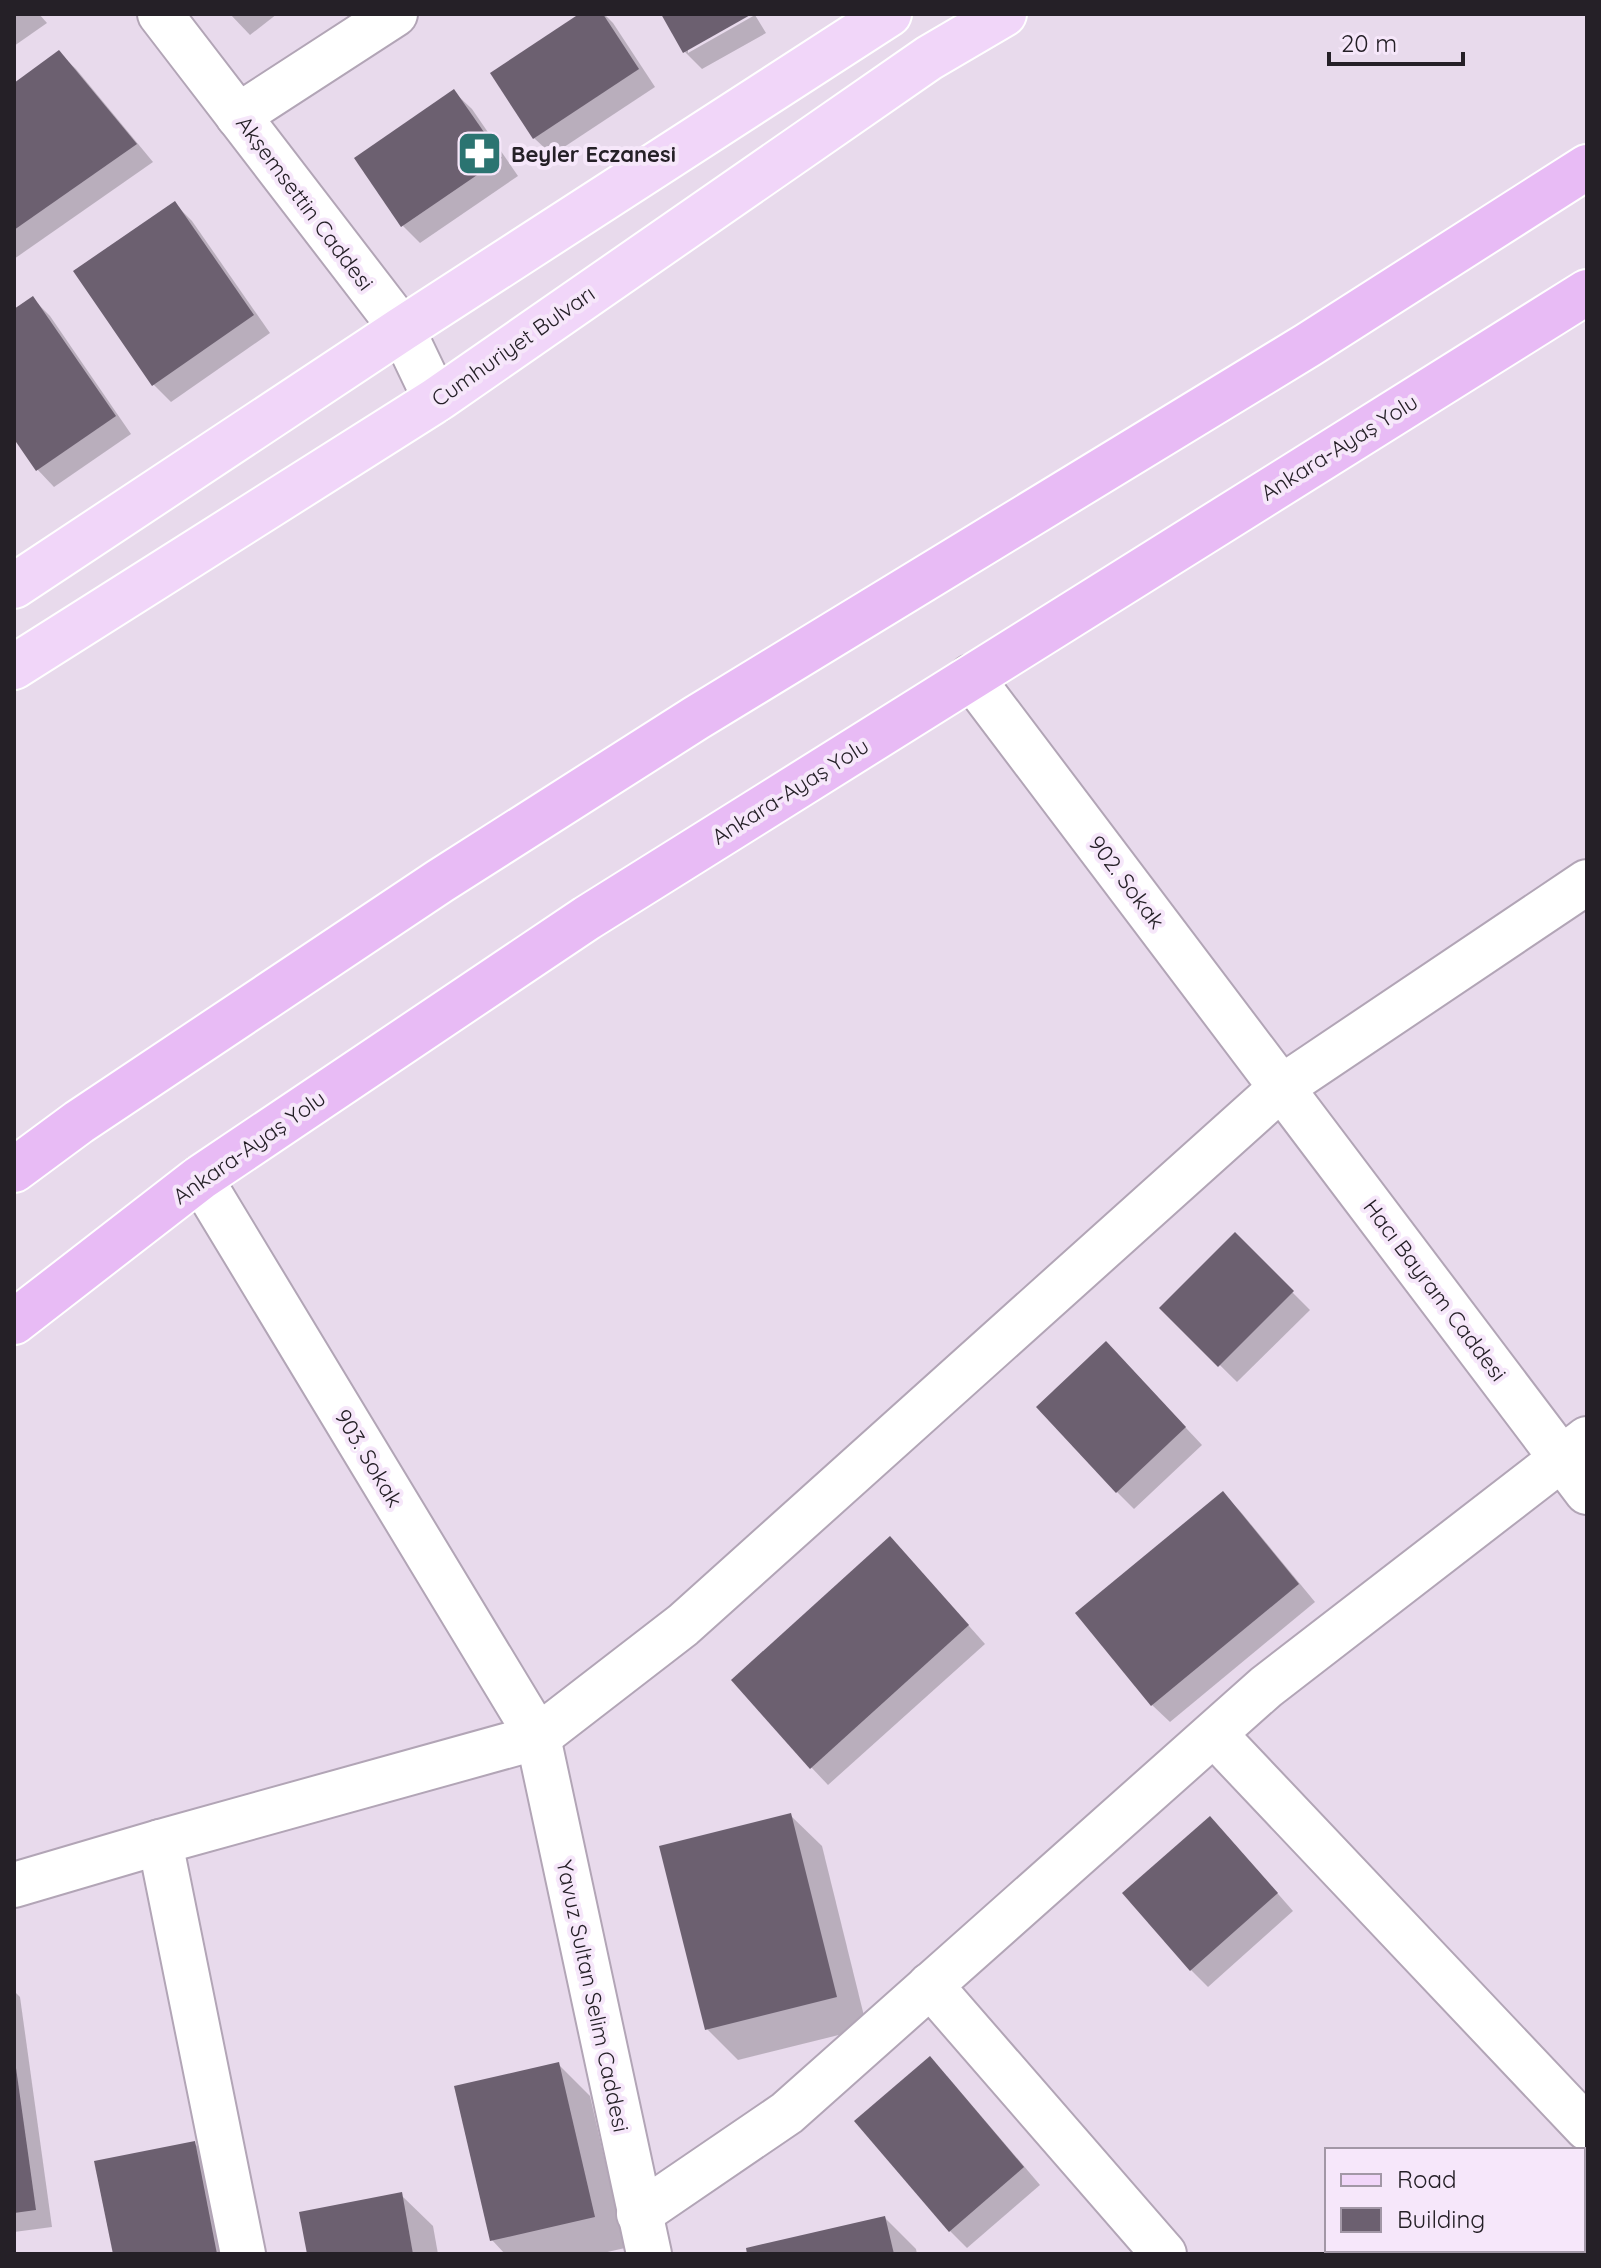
<svg xmlns="http://www.w3.org/2000/svg" width="1601" height="2268" viewBox="0 0 1601 2268" font-family="Quicksand,sans-serif">
  <rect width="100%" height="100%" fill="#e8daec"/>
  <g fill="#0003">
    <polygon points="14,14 39,14 47,23 14,46"/>
    <polygon points="230,14 277,14 250,35"/>
    <polygon points="583,14 604,14 613,23 655,87 552,155 534,138 493,74"/>
    <polygon points="664,14 748,14 688,49 688,53 755,15 766,33 702,69 685,52"/>
    <polygon points="58,52 76,69 153,162 14,259 14,85"/>
    <polygon points="454,92 472,109 518,176 420,243 403,226"/>
    <polygon points="174,203 192,221 270,333 171,402 153,384"/>
    <polygon points="33,299 50,316 131,434 54,487 37,469 14,435 14,312"/>
    <polygon points="1235,1235 1310,1310 1237,1382 1162,1308"/>
    <polygon points="1123,1361 1202,1445 1134,1509 1117,1492"/>
    <polygon points="1223,1494 1240,1511 1315,1602 1170,1722 1152,1705"/>
    <polygon points="907,1556 985,1644 828,1785 811,1767"/>
    <polygon points="790,1815 822,1846 867,2028 738,2060 707,2029"/>
    <polygon points="1227,1836 1293,1911 1208,1987 1191,1970"/>
    <polygon points="14,1991 20,1997 52,2227 14,2232"/>
    <polygon points="558,2064 590,2096 625,2248 603,2253 605,2254 505,2254 492,2240"/>
    <polygon points="947,2076 1040,2185 967,2248 950,2231"/>
    <polygon points="194,2143 225,2175 241,2254 115,2254"/>
    <polygon points="401,2195 433,2226 438,2254 309,2254"/>
    <polygon points="885,2218 916,2249 917,2254 749,2254"/>
  </g>
  <g fill="#6c6070">
    <polygon points="579,14 603,14 639,69 533,139 490,73"/>
    <polygon points="661,14 752,14 683,53"/>
    <polygon points="59,50 137,144 14,230 14,83"/>
    <polygon points="454,89 502,158 401,227 354,158"/>
    <polygon points="175,201 254,315 152,386 73,271"/>
    <polygon points="33,296 116,416 36,471 14,439 14,309"/>
    <polygon points="1235,1232 1294,1291 1218,1367 1159,1308"/>
    <polygon points="1106,1341 1186,1427 1116,1493 1036,1407"/>
    <polygon points="1223,1491 1299,1584 1151,1706 1075,1613"/>
    <polygon points="890,1536 969,1625 810,1769 731,1680"/>
    <polygon points="791,1813 837,1997 705,2030 659,1846"/>
    <polygon points="1210,1816 1278,1893 1190,1971 1122,1893"/>
    <polygon points="930,2056 1024,2167 949,2232 854,2121"/>
    <polygon points="559,2062 595,2217 490,2241 454,2086"/>
    <polygon points="14,2068 16,2068 36,2210 14,2213"/>
    <polygon points="195,2141 217,2254 113,2254 94,2161"/>
    <polygon points="402,2192 413,2254 307,2254 299,2212"/>
    <polygon points="885,2216 894,2254 747,2254 746,2248"/>
  </g>
  <g fill="none" stroke-linecap="round" stroke-linejoin="round">
    <defs>
      <g id="minor">
        <polyline points="160,14 402,329 436,400"/>
        <polyline points="238,116 395,14"/>
        <polyline points="971,677 1587,1492"/>
        <polyline points="200,1178 538,1737 649,2254"/>
        <polyline points="1214,1734 1587,2128"/>
        <polyline points="160,1842 243,2254"/>
        <polyline points="14,1885 160,1842 538,1737 683,1625 1282,1087 1587,882"/>
        <polyline points="930,1985 1164,2254"/>
        <polyline points="639,2214 787,2113 1266,1687 1587,1439"/>
      </g>
      <g id="major">
        <polyline points="14,586 402,329 889,14"/>
        <polyline points="14,667 436,400 929,58 1004,14"/>
      </g>
      <g id="highway">
        <polyline points="14,1170 79,1122 440,881 696,718 1308,345 1587,167"/>
        <polyline points="14,1322 200,1178 587,918 1587,292"/>
      </g>
    </defs>
    <use href="#minor" stroke="#b2a5b6" stroke-width="48"/>
    <use href="#major" stroke="#fff" stroke-width="48"/>
    <use href="#highway" stroke="#fff" stroke-width="48"/>
    <use href="#minor" stroke="#fff" stroke-width="44"/>
    <use href="#major" stroke="#f1d6f9" stroke-width="44"/>
    <use href="#highway" stroke="#e8bbf5" stroke-width="44"/>
  </g>
  <defs>
    <symbol id="pharmacy-square" viewBox="-11 -11 22 22"><rect x="-9" y="-9" width="18" height="18" rx="4" fill="#2b7471" stroke="#f6e7fa"/><path d="M-2-6h4v4h4v4h-4v4h-4v-4h-4v-4h4Z" fill="#fff"/></symbol>
  </defs>
  <g fill-rule="evenodd">
    <use href="#pharmacy-square" x="454" y="128" width="51" height="51"/>
  </g>
  <g text-anchor="middle" dominant-baseline="central" stroke-width="8" stroke-linejoin="round" paint-order="stroke">
    <g font-size="22" font-weight="bold" fill="#252027" stroke="#f6e7fa" text-anchor="start">
      <text x="511" y="154">Beyler Eczanesi</text>
    </g>
    <g font-size="22" fill="#252027" stroke="#f6e7fa">
      <text transform="translate(305 203) rotate(53)">Akşemsettin Caddesi</text>
      <text transform="translate(513 346) rotate(-35)">Cumhuriyet Bulvarı</text>
      <text transform="translate(1339 447) rotate(-32)">Ankara-Ayaş Yolu</text>
      <text transform="translate(790 791) rotate(-32)">Ankara-Ayaş Yolu</text>
      <text transform="translate(1127 882) rotate(53)">902. Sokak</text>
      <text transform="translate(249 1147) rotate(-35)">Ankara-Ayaş Yolu</text>
      <text transform="translate(1435 1290) rotate(53)">Hacı Bayram Caddesi</text>
      <text transform="translate(369 1458) rotate(59)">903. Sokak</text>
      <text transform="translate(593 1996) rotate(78)">Yavuz Sultan Selim Caddesi</text>
    </g>
  </g>
  <rect width="1601" height="2268" fill="none" stroke="#252027" stroke-width="32"/>
  <rect x="1325" y="2148" width="260" height="104" fill="#f6e7fa" stroke="#a297a6" stroke-width="2"/>
  <rect x="1341" y="2174" width="40" height="12" fill="#f1d6f9" stroke="#a297a6" stroke-width="2"/>
  <text x="1397" y="2188" font-size="24" fill="#252027">Road</text>
  <rect x="1341" y="2208" width="40" height="24" fill="#6c6070" stroke="#a297a6" stroke-width="2"/>
  <text x="1397" y="2228" font-size="24" fill="#252027">Building</text>
  <path d="M1329 52v12h134v-12" fill="none" stroke="#252027" stroke-width="4"/>
  <text x="1341" y="52" font-size="24" fill="#252027" stroke="#f6e7fa" stroke-width="6" paint-order="stroke">20 m</text>
</svg>
